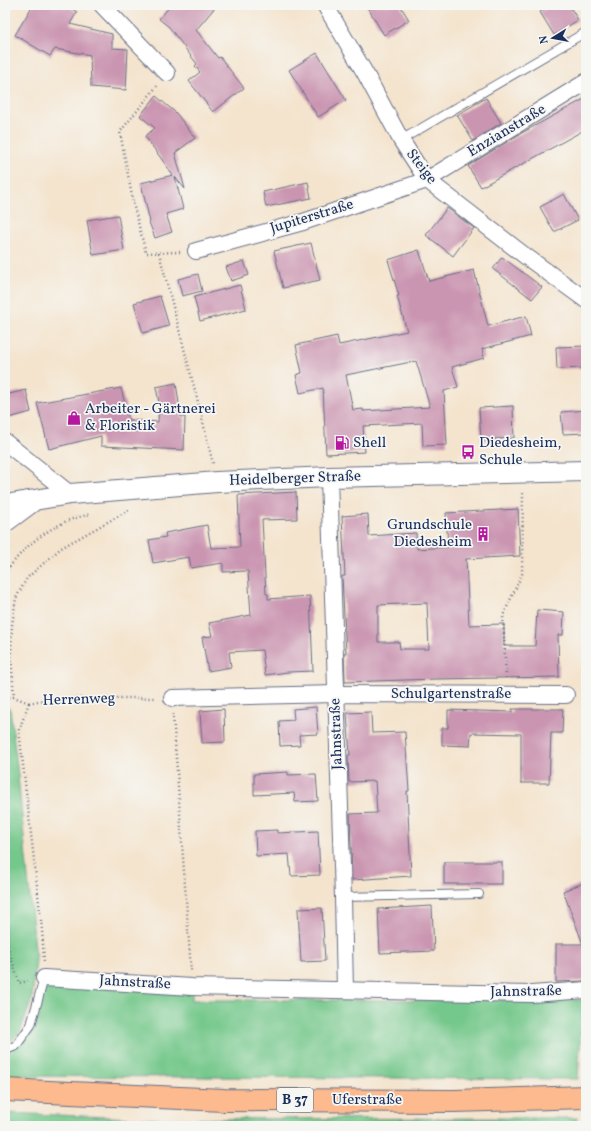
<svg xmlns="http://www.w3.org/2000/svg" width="591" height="1131" viewBox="0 0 591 1131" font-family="Vollkorn,serif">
  <rect width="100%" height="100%" fill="#f6f6f2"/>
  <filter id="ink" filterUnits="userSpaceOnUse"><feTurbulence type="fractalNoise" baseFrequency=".025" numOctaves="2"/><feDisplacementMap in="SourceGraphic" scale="8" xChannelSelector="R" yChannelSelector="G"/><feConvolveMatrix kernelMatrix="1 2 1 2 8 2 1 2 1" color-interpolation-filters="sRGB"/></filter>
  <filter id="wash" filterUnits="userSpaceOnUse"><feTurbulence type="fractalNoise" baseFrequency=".012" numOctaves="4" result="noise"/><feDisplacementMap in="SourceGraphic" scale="16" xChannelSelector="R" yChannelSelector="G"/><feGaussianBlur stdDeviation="0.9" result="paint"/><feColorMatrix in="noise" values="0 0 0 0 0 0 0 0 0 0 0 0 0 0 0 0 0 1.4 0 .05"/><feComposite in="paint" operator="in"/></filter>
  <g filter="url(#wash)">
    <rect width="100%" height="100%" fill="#f4e4ce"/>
    <g fill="#74c88b" stroke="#487c74">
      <polygon points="5,705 10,709 17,766 36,959 32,999 20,1032 8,1045 5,1046"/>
      <polygon points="44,978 192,987 192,1000 583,1000 578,1079 5,1076 5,1050 16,1046 31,1025"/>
      <polygon points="5,1113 160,1119 577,1118 576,1126 5,1126"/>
    </g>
    <g id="blocks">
      <g fill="#ca95b1" fill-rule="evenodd">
        <polygon points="33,5 66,5 77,12 70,24 112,34 112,48 128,49 126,90 91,87 90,55 55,49 50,56 15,35"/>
        <polygon points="171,5 217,5 196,30 218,58 220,57 244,88 213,112 189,81 200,72 195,66 197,64 169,27 159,19"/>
        <polygon points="366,5 400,5 409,20 384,35"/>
        <polygon points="552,5 569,5 578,20 554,35 540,12"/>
        <polygon points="317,53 346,100 318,117 289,70"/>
        <polygon points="156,96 176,113 195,138 175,153 185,189 175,177 183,209 166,214 172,232 155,238 149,222 150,222 141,183 173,175 145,136 155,128 140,116"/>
        <polygon points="486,98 501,123 473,141 457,115"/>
        <polygon points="586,98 586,129 481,187 468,166 518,135"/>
        <polygon points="308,182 311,198 266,207 263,192"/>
        <polygon points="564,194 578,220 554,232 540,207"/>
        <polygon points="447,208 474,228 453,256 426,235"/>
        <polygon points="118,215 124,250 93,255 87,220"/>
        <polygon points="311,243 320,280 283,288 274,251"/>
        <path d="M419 250 429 281 474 270 488 326 526 316 531 336 482 349 484 358 452 367 458 387 444 391 447 445 423 446 422 423 363 426 365 452 326 454 323 388 300 393 296 375 302 373 296 345 337 336 339 345 407 331 397 296H399L388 260ZM416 361 430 407 363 411V409L353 410 346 375Z"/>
        <polygon points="502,257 542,287 532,299 493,269"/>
        <polygon points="244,261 249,275 231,281 226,267"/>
        <polygon points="198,274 202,291 182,296 178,279"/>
        <polygon points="240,285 246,309 200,321 194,297"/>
        <polygon points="160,296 169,326 143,333 134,303"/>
        <polygon points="586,346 586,368 557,369 556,347"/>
        <polygon points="176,383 181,417 185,417 184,450 101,446 101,436 49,449 37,403 121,388 129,420 158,422 159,403 156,387"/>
        <polygon points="26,390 31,412 5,419 5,395"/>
        <polygon points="513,406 514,438 481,440 479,408"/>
        <polygon points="586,410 586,433 563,434 561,412"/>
        <polygon points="296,492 297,519 262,520 266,594 268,594 268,599 310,596 313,671 288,672 265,675 262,650 229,652 231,667 208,671 202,637 212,636 209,623 251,615 248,571 223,572 223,563 191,568 189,557 153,563 149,540 166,537 165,533 207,525 211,548 240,547 238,495"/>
        <path d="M518 509 520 556 466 559 469 625 504 624V646H535L537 610 564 612 563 635H558L559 677 435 679 345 682 344 653H346L342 576H345L342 516 368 514 369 536 416 533 417 549 448 547 446 513ZM427 603 429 649H400L399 642H378V605Z"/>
        <polygon points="316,707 318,734 299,735 300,745 280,746 279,721 294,720 293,709"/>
        <polygon points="224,709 225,742 202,743 200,711"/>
        <polygon points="512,709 563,709 562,733 551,733 549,783 521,783 521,734 471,733 470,746 442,745 442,728 448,728 448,710 512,712"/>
        <polygon points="371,712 372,733 405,732 409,791 407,791 411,876 352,880 350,814 377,813 375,781 349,782 348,755 350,755 347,713"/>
        <polygon points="288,772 288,775 316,774 318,801 295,802 294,793 254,795 254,774"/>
        <polygon points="277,830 277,833 318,831 320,875 291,876 289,854 256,856 255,831"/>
        <rect x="444" y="862" width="58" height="22"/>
        <polygon points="586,882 586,981 556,982 556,944 583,944 563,891"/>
        <polygon points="432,906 434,951 380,953 378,909"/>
        <polygon points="322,908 325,961 301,962 298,909"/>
      </g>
    </g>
  </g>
  <g filter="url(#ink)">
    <use href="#blocks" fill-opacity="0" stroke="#676e85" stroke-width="1"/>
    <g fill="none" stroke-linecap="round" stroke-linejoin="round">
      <defs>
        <g id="service">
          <polyline points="401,140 586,32"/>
          <polyline points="343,897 479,894"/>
          <polyline points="5,1050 16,1046 31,1025 44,978"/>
        </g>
        <g id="minor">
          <polyline points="102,5 167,73"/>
          <polyline points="325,5 365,73 401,140 427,180 524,255 586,300"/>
          <polyline points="196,251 303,222 427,180 586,82"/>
          <polyline points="5,442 70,494"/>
          <polyline points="329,477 343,897 345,990"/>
          <polyline points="172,698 336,694 566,695"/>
          <polyline points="44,978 192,987 532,994 586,990"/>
        </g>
        <g id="tertiary">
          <polyline points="5,505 70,494 217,482 329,477 586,471"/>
          <polyline points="5,522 32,502"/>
        </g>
        <polyline id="primary" points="5,1090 224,1100 454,1101 586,1097"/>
      </defs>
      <use href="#service" stroke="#676e85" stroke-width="10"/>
      <use href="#minor" stroke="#676e85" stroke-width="18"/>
      <use href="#tertiary" stroke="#676e85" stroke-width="22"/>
      <use href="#primary" stroke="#676e85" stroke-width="24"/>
      <g stroke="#676e85" stroke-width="2.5" stroke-dasharray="1 3" stroke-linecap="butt">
        <polyline points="157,86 120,132 134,207 146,253 180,252"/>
        <polyline points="159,253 198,402 213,464"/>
        <path d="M5 574C20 550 41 533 67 521 74 518 83 516 91 514"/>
        <polyline points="506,678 503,616 522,574 523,491"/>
        <polyline points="5,697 14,697 29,703"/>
        <polyline points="14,697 11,656 12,625 16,598 27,578 61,548 129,510"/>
        <polyline points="29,703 52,698 155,698"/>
        <polyline points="29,703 19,730 42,929 44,961"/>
        <polyline points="173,714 191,971"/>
        <polyline points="5,938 19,983 28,981"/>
      </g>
      <use href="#service" stroke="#fff" stroke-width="8"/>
      <use href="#minor" stroke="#fff" stroke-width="16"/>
      <use href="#tertiary" stroke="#fff" stroke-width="20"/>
      <use href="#primary" stroke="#fcba8e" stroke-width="22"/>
    </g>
  </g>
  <defs>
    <symbol id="shop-bare" viewBox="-9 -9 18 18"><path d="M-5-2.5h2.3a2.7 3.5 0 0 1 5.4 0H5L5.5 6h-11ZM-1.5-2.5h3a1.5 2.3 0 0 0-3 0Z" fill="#b5179e" stroke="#f6f6f2" stroke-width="2.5" paint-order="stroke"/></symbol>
    <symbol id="fuel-bare" viewBox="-9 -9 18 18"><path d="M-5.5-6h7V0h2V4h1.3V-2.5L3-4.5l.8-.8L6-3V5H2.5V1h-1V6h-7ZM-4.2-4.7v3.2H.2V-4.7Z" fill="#b5179e" stroke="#f6f6f2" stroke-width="2.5" paint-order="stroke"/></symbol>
    <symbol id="bus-bare" viewBox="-9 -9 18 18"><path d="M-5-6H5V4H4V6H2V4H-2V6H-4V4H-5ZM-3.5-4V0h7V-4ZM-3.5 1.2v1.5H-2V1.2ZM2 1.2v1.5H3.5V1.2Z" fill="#b5179e" stroke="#f6f6f2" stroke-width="2.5" paint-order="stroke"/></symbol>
    <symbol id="building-bare" viewBox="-9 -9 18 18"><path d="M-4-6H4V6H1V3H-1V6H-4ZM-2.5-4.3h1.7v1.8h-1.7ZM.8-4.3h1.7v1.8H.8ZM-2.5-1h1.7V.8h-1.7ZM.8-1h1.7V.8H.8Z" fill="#b5179e" stroke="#f6f6f2" stroke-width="2.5" paint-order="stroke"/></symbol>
  </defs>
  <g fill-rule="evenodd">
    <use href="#shop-bare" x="64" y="408" width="20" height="20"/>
    <use href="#fuel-bare" x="332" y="433" width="20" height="20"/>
    <use href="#bus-bare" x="458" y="442" width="20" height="20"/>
    <use href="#building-bare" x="473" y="524" width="20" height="20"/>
  </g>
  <g text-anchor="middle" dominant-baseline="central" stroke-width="3.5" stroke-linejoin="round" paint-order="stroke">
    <rect fill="#f6f6f2" stroke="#5d6b8a" stroke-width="1" x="277" y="1088" width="36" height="24" rx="3"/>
    <g font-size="14" font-weight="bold" fill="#1b2f5e">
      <text x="295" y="1100">B 37</text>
    </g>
    <g font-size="15" fill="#1b2f5e" stroke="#f6f6f2">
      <text transform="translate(507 131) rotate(-31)">Enzianstraße</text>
      <text transform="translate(421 167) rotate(52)">Steige</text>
      <text transform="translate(312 217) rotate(-17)">Jupiterstraße</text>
      <text transform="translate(295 479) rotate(-2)">Heidelberger Straße</text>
      <text x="451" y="694">Schulgartenstraße</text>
      <text transform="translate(79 700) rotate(-2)">Herrenweg</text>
      <text transform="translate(337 734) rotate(-92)">Jahnstraße</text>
      <text transform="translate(135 983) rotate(3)">Jahnstraße</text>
      <text transform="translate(526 992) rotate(-1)">Jahnstraße</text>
      <text x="367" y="1100">Uferstraße</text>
    </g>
    <g font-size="15" fill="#1b2f5e" stroke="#f6f6f2" text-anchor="start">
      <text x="85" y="409">Arbeiter - Gärtnerei<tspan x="85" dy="17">&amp; Floristik</tspan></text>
      <text x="353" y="443">Shell</text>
      <text x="479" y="443">Diedesheim,<tspan x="479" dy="17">Schule</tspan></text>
      <text x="472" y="525" text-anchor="end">Grundschule<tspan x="472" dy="17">Diedesheim</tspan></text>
    </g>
  </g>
  <rect width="591" height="1131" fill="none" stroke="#f6f6f2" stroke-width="20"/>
  <g transform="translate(553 38) rotate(259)" stroke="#f6f6f2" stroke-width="3" paint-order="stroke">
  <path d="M0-3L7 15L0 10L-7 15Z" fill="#1b2f5e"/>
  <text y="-6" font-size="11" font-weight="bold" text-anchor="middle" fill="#1b2f5e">N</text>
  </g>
</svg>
